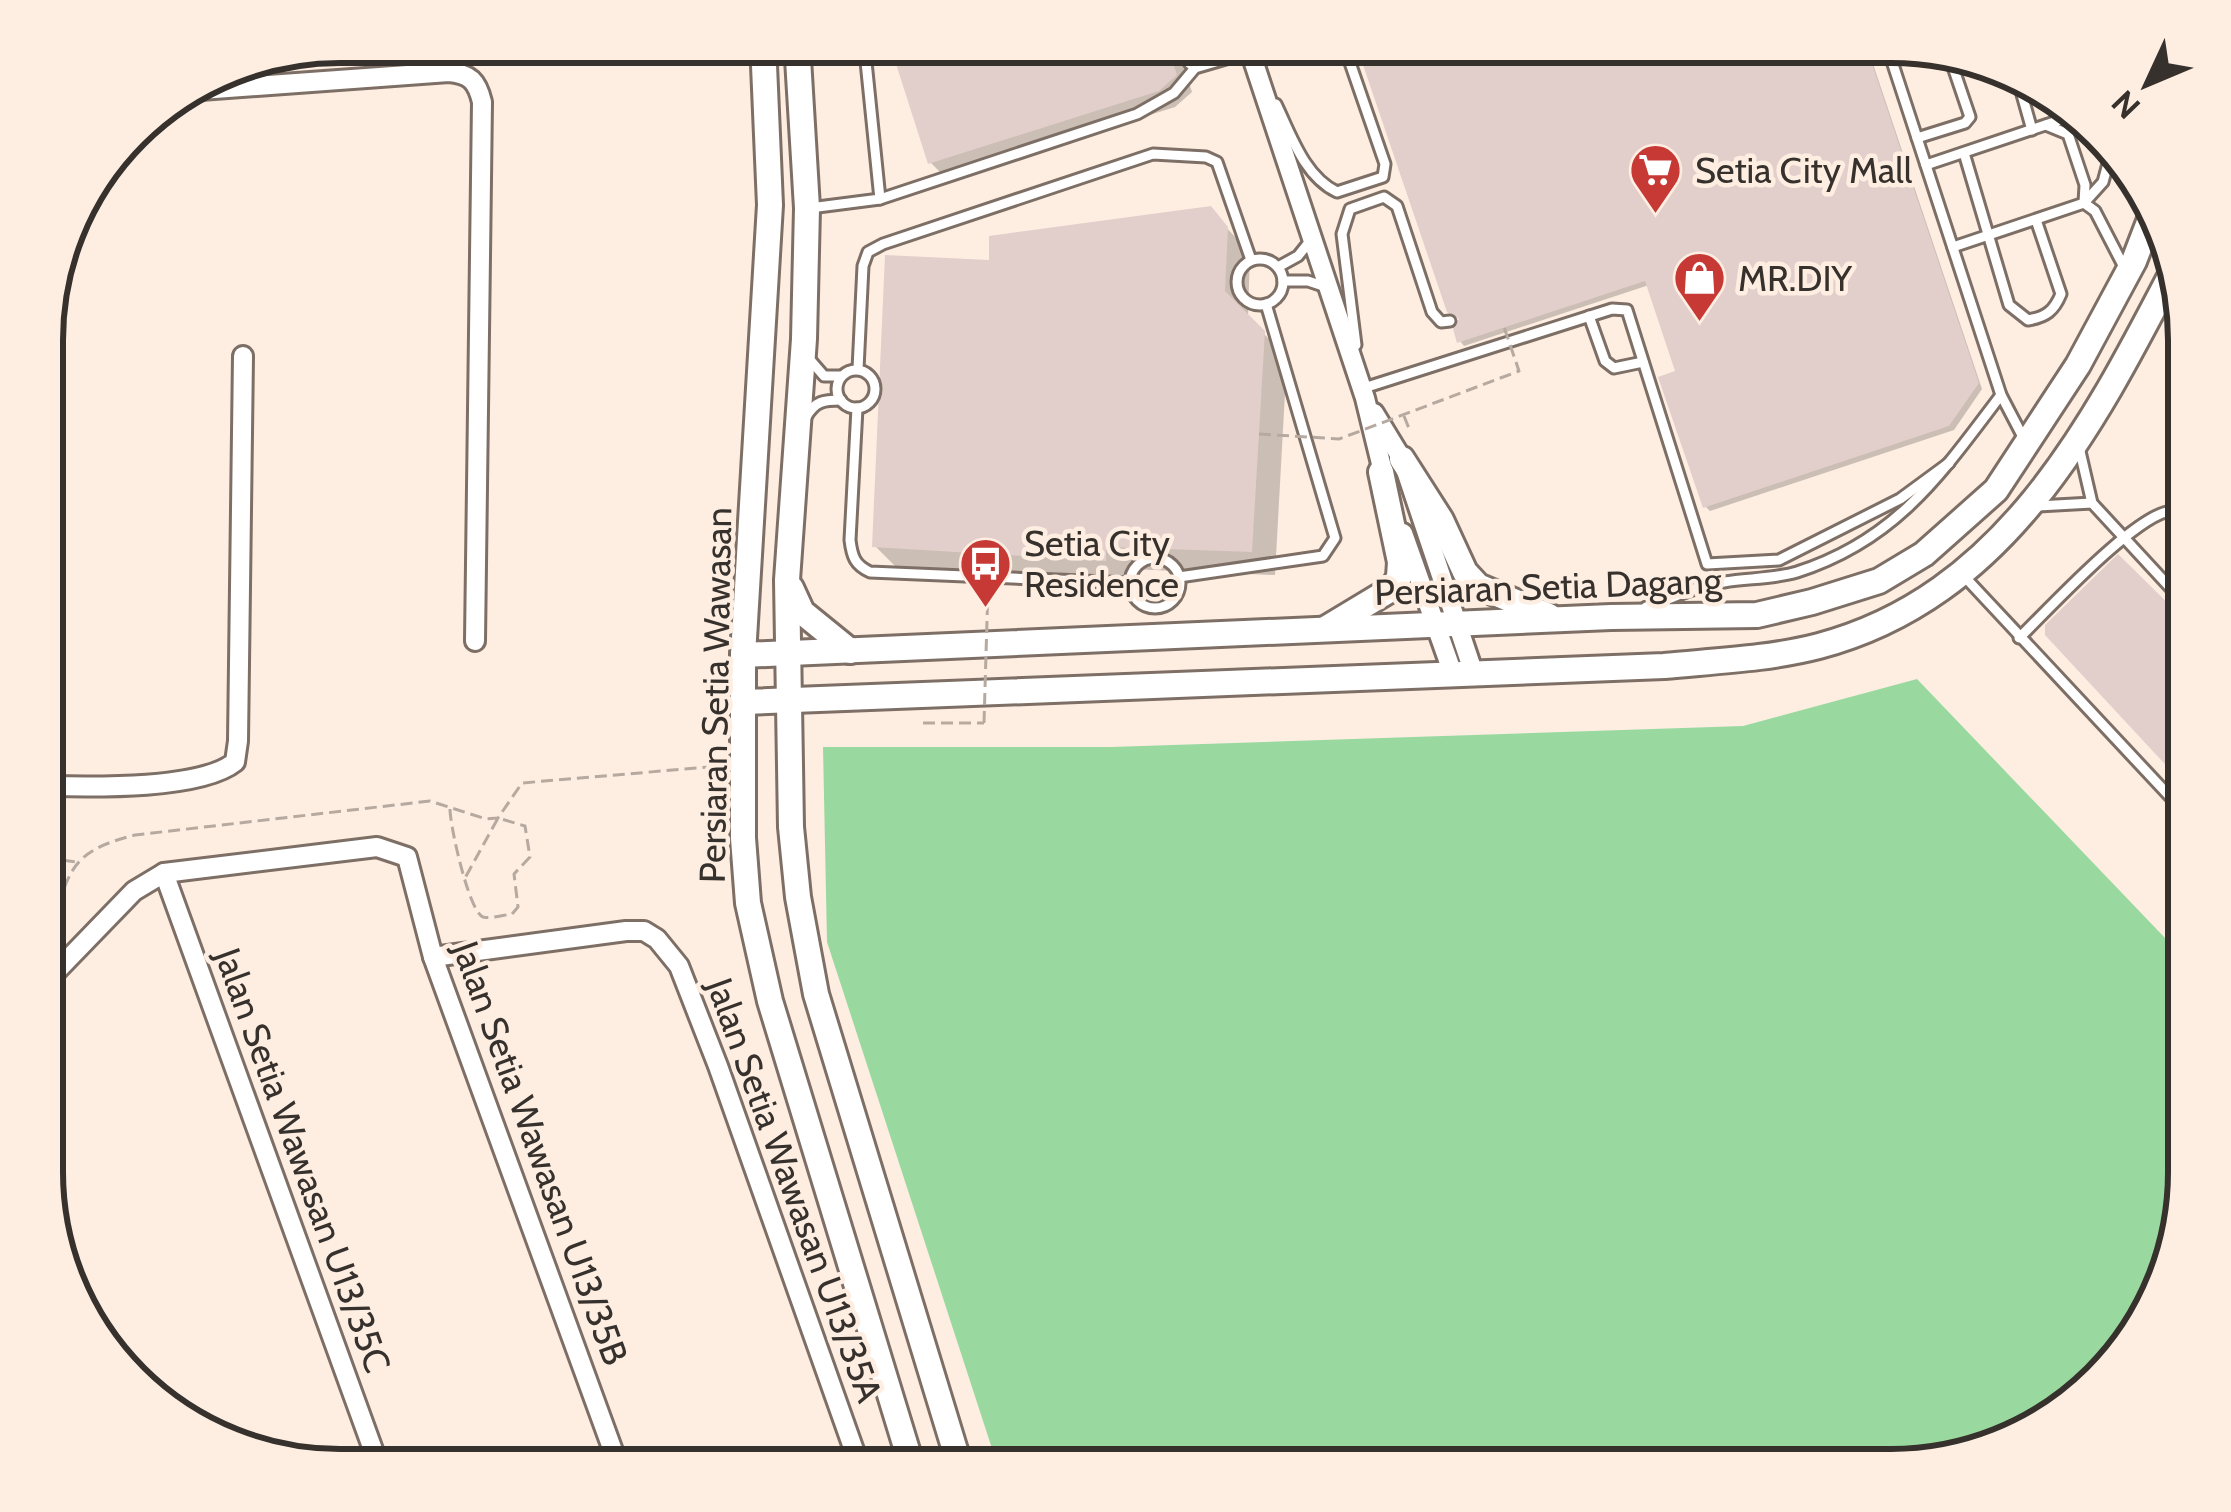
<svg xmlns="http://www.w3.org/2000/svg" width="2231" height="1512" viewBox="0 0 2231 1512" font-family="Cabin,sans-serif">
  <rect width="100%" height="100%" fill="#feeee2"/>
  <polygon fill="#99d99f" points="1917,679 2188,962 2188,1191 2128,1353 2023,1439 1891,1470 999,1470 827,942 823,747 1111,747 1743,726"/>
  <g fill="#0003">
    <polygon points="892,42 1175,42 1192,92 1175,107 947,179 931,163"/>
    <polygon points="1366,42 1866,43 1982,389 1954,430 1710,511 1705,506 1679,373 1649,285 1464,346 1460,341 1461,320"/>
    <polygon points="1210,210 1250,253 1248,318 1287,357 1275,575 1129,569 1128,583 899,570 875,546 992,264"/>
  </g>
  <g fill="#e2cecb">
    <polygon points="889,42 1166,42 1177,75 1159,91 928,164"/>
    <polygon points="1364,42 1865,43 1979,383 1949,426 1703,508 1658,377 1675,371 1645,281 1457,343 1453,329 1459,319 1447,312 1359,53"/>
    <polygon points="1211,206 1228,227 1225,291 1265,331 1252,552 1106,547 1106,561 872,547 885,255 989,260 989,236"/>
    <polygon points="2118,554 2188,623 2188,789 2045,635 2045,625"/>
  </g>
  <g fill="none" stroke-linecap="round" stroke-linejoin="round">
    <defs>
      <g id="lane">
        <polyline points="1182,42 1189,63 1195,68"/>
        <polyline points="1886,43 2001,395 2024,439"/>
        <polyline points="2019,84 2032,130"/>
        <path d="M1276 104C1291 135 1304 176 1337 192L1383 177 1385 164 1347 54 1355 43"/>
        <polyline points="2046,125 2068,134 2085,185 2084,203"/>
        <polyline points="1917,138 1965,123 1970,117 1950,58"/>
        <path d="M1964 153 2009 305 2028 320C2046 317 2054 311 2061 294L2036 220"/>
        <polyline points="1926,165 2081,113"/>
        <polyline points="880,199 1137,114 1174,93 1195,68 1250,52"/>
        <polyline points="2084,203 2103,182 2112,149"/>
        <polyline points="810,208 880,199 864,42"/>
        <polyline points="1953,247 2084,203 2095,211 2125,269"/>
        <circle cx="1260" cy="282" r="23"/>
        <polyline points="1278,267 1298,256 1310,241"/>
        <polyline points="1283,281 1308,281 1329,288"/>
        <polyline points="1589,316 1605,361 1614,368 1643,362"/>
        <polyline points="1356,345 1342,234 1350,209 1384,197 1397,206 1432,312 1441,322 1450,321"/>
        <polyline points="811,361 824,376 841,376"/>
        <polyline points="858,369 863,266 868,252 883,244 1153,154 1206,157 1217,162 1251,260"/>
        <circle cx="856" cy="389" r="19"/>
        <polyline points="1364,388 1612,309 1627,310 1707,564 1779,560 1900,499 1949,463"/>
        <path d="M857 408 850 540C852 557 855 565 870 572L1130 583"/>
        <path d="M806 417C815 401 824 400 841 400"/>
        <polyline points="2079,447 2092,503 2188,607"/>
        <polyline points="2038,506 2092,503"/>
        <circle cx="1155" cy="583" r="25"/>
        <polyline points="1962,574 2188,816"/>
        <polyline points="1179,577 1323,556 1335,538 1266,304"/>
        <path d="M1646 607C1671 599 1698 585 1724 582 1749 578 1773 579 1797 572 1897 540 1941 474 2001 395"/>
        <path d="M2019 638C2046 612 2141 508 2174 511L2188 525"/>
        <polyline points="2188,844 2181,858 2188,879"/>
      </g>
      <g id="street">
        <polyline points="1247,42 1365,398 1386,484"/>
        <path d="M187 91 449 72C470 74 477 81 482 102L475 641"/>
        <polyline points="1374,413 1402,459 1474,674"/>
        <polyline points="1403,533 1453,674"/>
        <path d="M45 786C91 787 200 790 235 762L238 741 243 356"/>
        <polyline points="164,873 380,1469"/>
        <polyline points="433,957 626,931 644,931 657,939 679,966 718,1066 861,1470"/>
        <polyline points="45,983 134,891 164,873 377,847 407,857 433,957 620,1470"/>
      </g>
      <g id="secondary">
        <polyline points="763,42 770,205 743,655 743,838 748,903 770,1001 913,1470"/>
        <polyline points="797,42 807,208 804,339 787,580 791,827 798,897 816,994 961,1470"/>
        <polyline points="1402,459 1441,520 1465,572 1478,586 1549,616"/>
        <polyline points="791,588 802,612 850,651"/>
        <polyline points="1325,629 1393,588 1399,577 1400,562 1381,472"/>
        <polyline points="743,655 1611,617 1757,615 1812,602 1879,581 1924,554 1996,490 2078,365 2134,261 2154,209"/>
        <path d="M745 702 1664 666C1715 661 1769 659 1819 646 2004 597 2092 427 2173 271"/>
      </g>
    </defs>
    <use href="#lane" stroke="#7d6f65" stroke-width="15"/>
    <use href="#street" stroke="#7d6f65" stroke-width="24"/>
    <use href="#secondary" stroke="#7d6f65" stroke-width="30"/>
    <g stroke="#b5a9a0" stroke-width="3" stroke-dasharray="12 6" stroke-linecap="butt">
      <polyline points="1404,416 1410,431"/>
      <polyline points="923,723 984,723"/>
      <path d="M450 809C450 826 469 912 483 917 491 919 503 915 512 914L518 907 514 874 530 857 525 826 498 818 465 878"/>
      <polyline points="45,858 77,862"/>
      <polyline points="45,906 56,907"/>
      <path d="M45 937 49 934C70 872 67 852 135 835L430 801 486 819 498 818 522 783 720 766"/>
    </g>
    <use href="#lane" stroke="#fff" stroke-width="9"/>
    <use href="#street" stroke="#fff" stroke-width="18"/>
    <use href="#secondary" stroke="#fff" stroke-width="24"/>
    <g stroke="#b5a9a0" stroke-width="3" stroke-dasharray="12 6" stroke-linecap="butt">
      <polyline points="1259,434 1339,439 1519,371 1504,327"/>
      <polyline points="984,723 989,552"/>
    </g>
  </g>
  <defs>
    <symbol id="supermarket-pin" viewBox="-11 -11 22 30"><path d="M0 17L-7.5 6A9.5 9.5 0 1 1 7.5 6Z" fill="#c73934" stroke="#feeee2"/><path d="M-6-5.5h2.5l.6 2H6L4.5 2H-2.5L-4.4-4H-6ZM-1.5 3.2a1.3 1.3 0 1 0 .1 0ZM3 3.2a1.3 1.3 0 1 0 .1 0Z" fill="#fff"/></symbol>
    <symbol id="shop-pin" viewBox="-11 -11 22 30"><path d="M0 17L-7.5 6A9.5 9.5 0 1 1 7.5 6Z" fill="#c73934" stroke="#feeee2"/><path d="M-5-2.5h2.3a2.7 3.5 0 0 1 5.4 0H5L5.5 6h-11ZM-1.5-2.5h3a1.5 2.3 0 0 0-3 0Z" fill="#fff"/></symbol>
    <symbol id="bus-pin" viewBox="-11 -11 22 30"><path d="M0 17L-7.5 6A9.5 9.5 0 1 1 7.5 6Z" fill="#c73934" stroke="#feeee2"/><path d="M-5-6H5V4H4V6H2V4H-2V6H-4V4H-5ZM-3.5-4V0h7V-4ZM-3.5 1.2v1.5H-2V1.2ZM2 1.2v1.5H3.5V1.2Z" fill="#fff"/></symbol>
  </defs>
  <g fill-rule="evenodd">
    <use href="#supermarket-pin" x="1626" y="140" width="59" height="81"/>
    <use href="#shop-pin" x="1670" y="248" width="59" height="81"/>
    <use href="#bus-pin" x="956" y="534" width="59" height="81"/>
  </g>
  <g text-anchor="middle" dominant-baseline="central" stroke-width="9" stroke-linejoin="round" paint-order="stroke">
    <g font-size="36" fill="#36312c" stroke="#feeee2" text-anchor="start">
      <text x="1695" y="170">Setia City Mall</text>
      <text x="1738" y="278">MR.DIY</text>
      <text x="1024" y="543">Setia City<tspan x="1024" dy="41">Residence</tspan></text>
    </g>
    <g font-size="36" fill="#36312c" stroke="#feeee2">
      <text transform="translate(1548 586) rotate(-2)">Persiaran Setia Dagang</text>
      <text transform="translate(715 695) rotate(-89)">Persiaran Setia Wawasan</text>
      <text transform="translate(541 1153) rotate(70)">Jalan Setia Wawasan U13/35B</text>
      <text transform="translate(303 1160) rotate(70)">Jalan Setia Wawasan U13/35C</text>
      <text transform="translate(795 1190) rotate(70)">Jalan Setia Wawasan U13/35A</text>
    </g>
  </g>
  <path d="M0 0H2231V1512H0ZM340 63H1891A277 277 0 0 1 2168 340V1172A277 277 0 0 1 1891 1449H340A277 277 0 0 1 63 1172V340A277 277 0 0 1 340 63Z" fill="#feeee2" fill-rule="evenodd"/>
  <path fill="none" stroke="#36312c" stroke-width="6" d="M340 63H1891A277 277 0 0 1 2168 340V1172A277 277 0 0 1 1891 1449H340A277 277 0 0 1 63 1172V340A277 277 0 0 1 340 63Z"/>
  <g transform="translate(2147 84) rotate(226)" stroke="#feeee2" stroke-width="9" paint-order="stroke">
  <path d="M0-9L21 45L0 30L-21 45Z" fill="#36312c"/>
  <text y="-18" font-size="33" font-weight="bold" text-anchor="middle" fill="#36312c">N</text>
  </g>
</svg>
